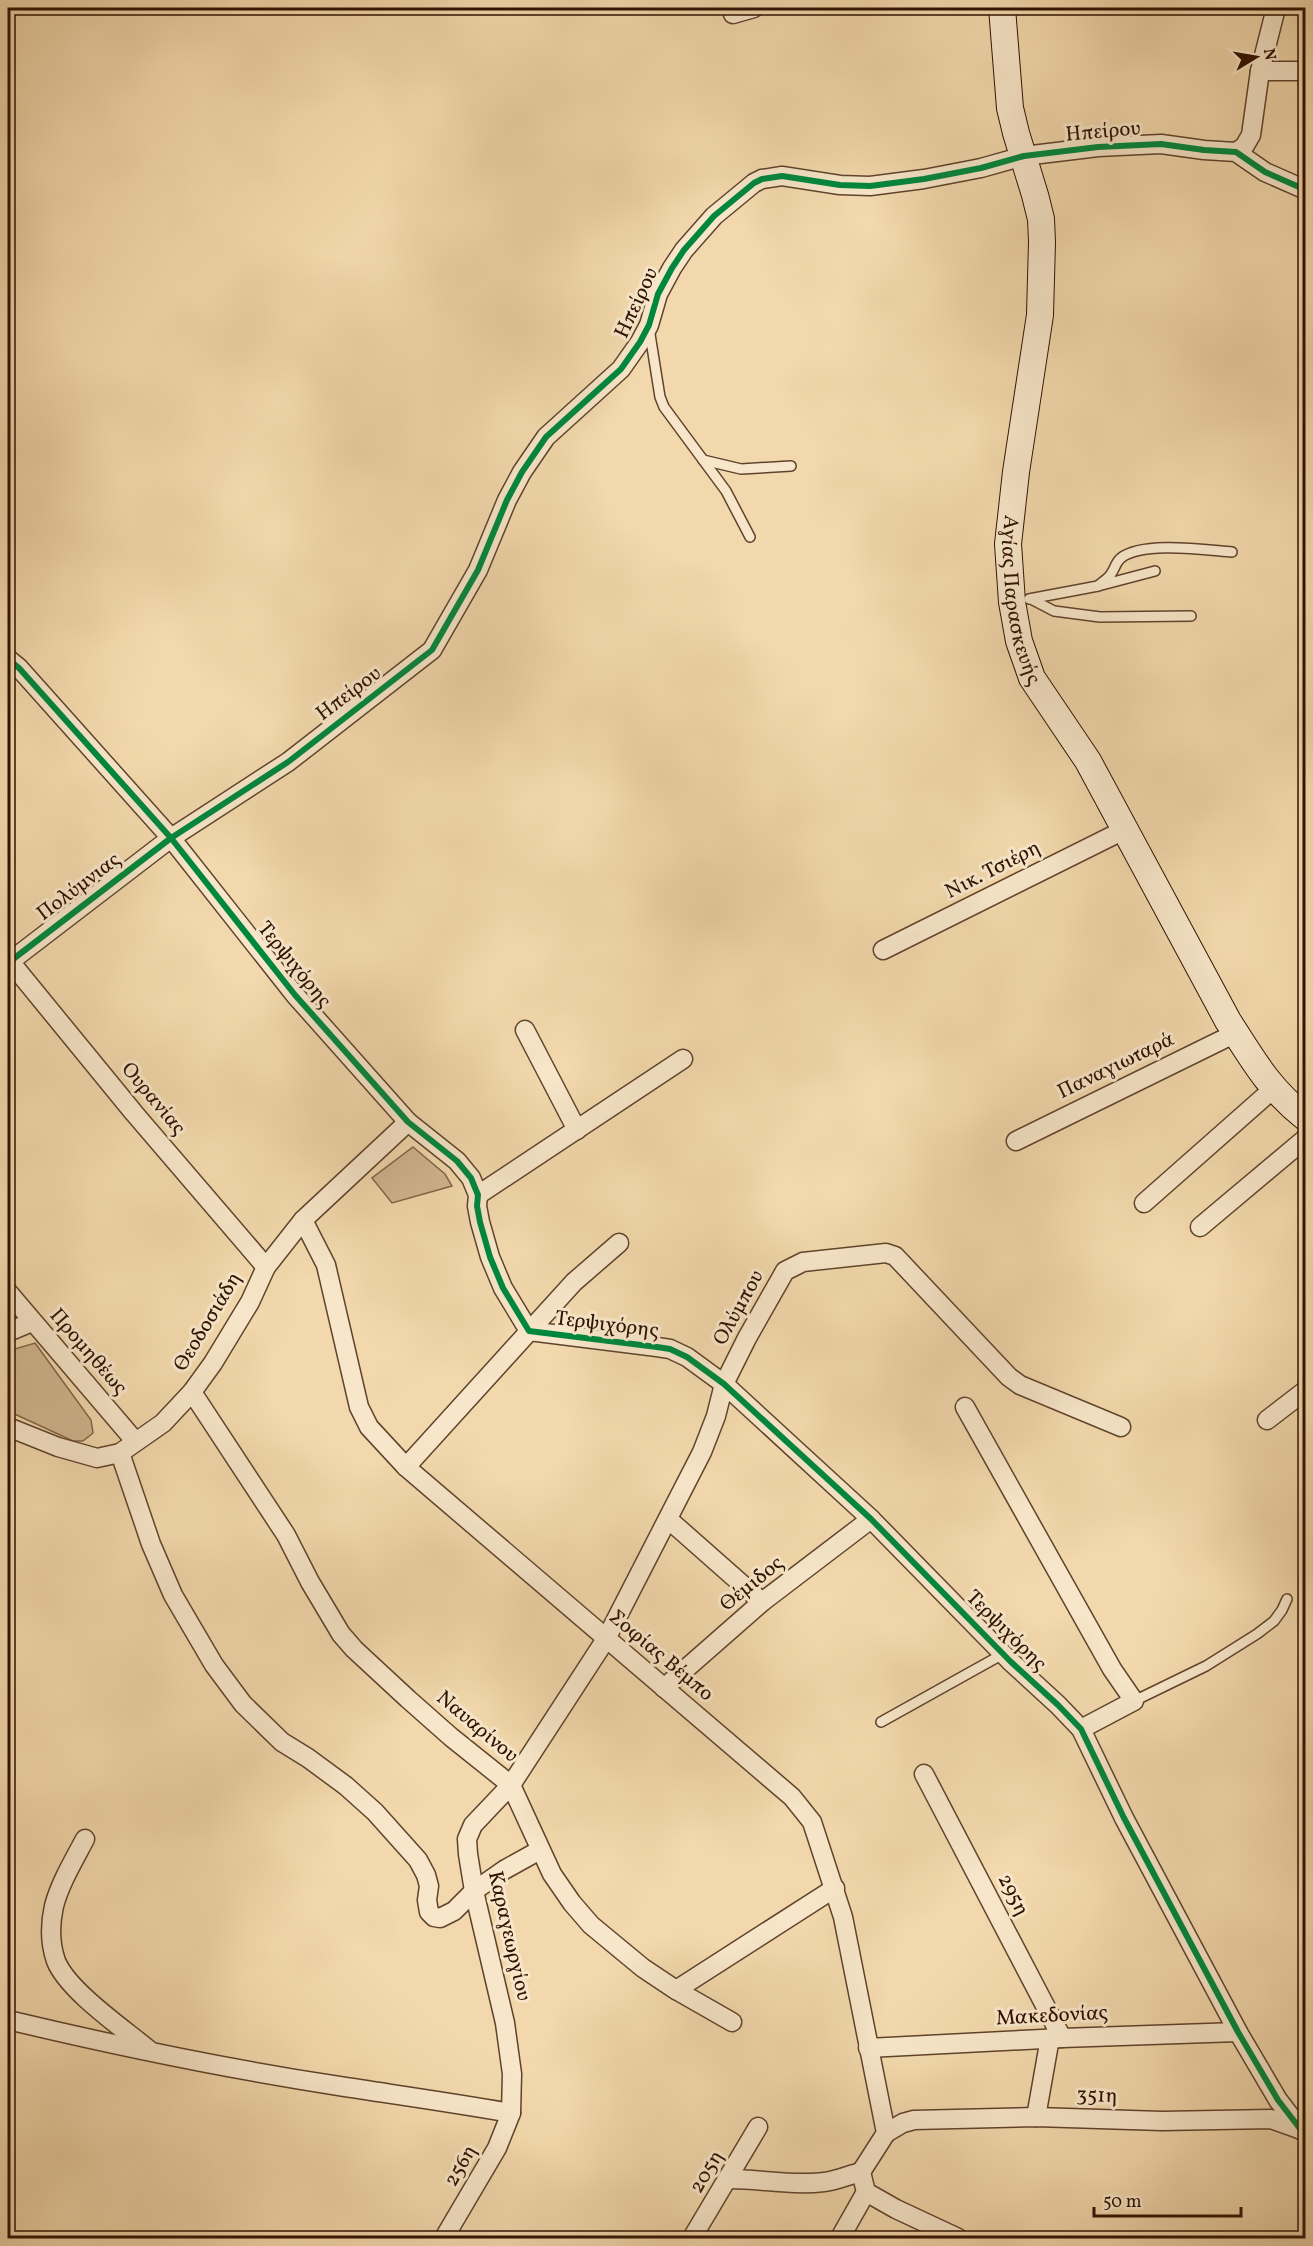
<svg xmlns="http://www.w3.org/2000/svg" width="1313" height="2246" viewBox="0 0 1313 2246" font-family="Vollkorn,serif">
  <rect width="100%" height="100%" fill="#f2d8ac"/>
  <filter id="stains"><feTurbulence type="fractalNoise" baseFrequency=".00333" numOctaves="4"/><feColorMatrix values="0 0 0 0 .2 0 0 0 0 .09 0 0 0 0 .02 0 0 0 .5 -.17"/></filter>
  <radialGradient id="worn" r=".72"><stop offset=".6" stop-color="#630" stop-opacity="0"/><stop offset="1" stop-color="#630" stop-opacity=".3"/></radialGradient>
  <g fill="#d1b68f" stroke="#806448" stroke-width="1.5">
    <polygon points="413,1147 445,1174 452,1186 392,1203 372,1178"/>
    <polygon points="35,1343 91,1420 93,1433 83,1441 73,1441 8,1411 8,1351"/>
  </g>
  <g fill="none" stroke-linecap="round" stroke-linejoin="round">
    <defs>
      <g id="lane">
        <polyline points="649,328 660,397 664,407 726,491 750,537"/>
        <polyline points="703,460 741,469 791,466"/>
        <path d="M1098 586C1102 582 1109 578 1111 574 1115 568 1116 562 1121 558 1143 541 1205 550 1232 552"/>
        <polyline points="1029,599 1098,586 1155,571"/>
        <polyline points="1031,599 1054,611 1100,617 1191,616"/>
        <polyline points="1134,1701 1206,1666 1257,1634 1274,1621 1282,1610 1287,1599"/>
        <polyline points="881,1722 1003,1654"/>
      </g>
      <g id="street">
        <polyline points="733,14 754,8"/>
        <polyline points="1260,71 1306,71"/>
        <polyline points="1236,152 1244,147 1251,135 1260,71 1276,8"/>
        <polyline points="8,659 19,668 171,838 295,995 408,1122 457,1161 471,1178 478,1195 477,1206 480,1222 490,1257 503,1288 529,1331 657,1347 670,1349 687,1357 724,1384 871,1519 1010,1661 1058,1705 1081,1729 1124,1818 1238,2032 1278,2100 1301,2130"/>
        <polyline points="883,950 1124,830"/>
        <polyline points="8,959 134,1113 266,1267"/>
        <polyline points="8,963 171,838 288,762 432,650 478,570 507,500 522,472 546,437 621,369 640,342 649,325 658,294 672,268 684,250 714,216 754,183 762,179 782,176 840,185 870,186 924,179 981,168 1024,156 1098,147 1161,144 1204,150 1236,152 1265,172 1306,190"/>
        <polyline points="525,1030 577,1130"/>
        <polyline points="1016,1141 1236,1033"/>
        <polyline points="478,1195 683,1059"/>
        <polyline points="1144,1203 1273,1089"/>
        <polyline points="303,1220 326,1265 359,1407 369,1427 406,1467 792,1797 812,1822 843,1917 886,2133 861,2172"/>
        <polyline points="1200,1227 1306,1138"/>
        <polyline points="8,1292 135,1441"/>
        <polyline points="8,1332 32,1322"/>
        <polyline points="192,1392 286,1535 310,1582 341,1634 354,1649 408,1699 451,1737 511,1785 552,1874 572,1903 591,1925 643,1968 676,1990 835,1888"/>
        <polyline points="965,1407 1112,1669 1134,1701 1081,1729"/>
        <polyline points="1267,1420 1306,1390"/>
        <polyline points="8,1427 58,1447 97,1458 120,1453 163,1423 192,1392 213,1363 250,1302 266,1267 303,1220 408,1122"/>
        <polyline points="120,1453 151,1544 173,1595 214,1665 243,1704 282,1742 308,1758 346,1786 375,1812 418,1860 426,1875 429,1886 427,1900 429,1912 434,1917 440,1918 454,1911 474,1891 504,1870 540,1850"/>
        <polyline points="406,1467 574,1282 619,1243"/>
        <polyline points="668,1519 762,1602"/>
        <polyline points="664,1688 762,1602 871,1519"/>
        <polyline points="924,1774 1062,2038"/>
        <path d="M85 1839C74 1860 60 1883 54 1906 50 1924 50 1944 56 1961 68 1991 124 2029 149 2050"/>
        <polyline points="676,1990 732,2022"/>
        <path d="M8 2020C117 2046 228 2069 339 2086 397 2095 454 2103 511 2113"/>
        <polyline points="868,2048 1062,2038 1238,2032"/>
        <polyline points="1036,2117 1050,2038"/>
        <polyline points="886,2133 903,2123 914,2120 1036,2117 1162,2121 1271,2119 1299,2129"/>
        <path d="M729 2179C761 2179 793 2186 824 2182 836 2181 849 2175 861 2172L866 2192 896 2209 958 2238"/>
        <polyline points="444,2238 497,2148 511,2113 512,2074 505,2023 474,1891 468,1854 467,1839 473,1825 511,1785 606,1639 702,1452 716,1416 724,1384 747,1338 785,1271 803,1262 886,1253 895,1256 1009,1377 1020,1385 1121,1427"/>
        <polyline points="692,2238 758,2127"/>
        <polyline points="840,2238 866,2192"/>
      </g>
      <g id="secondary">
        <path id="s1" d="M1002 8 1010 108 1016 133 1035 195 1041 219 1042 242 1040 315 1016 472 1008 544 1012 602 1019 641 1032 678 1088 761 1228 1021C1253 1060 1269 1089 1306 1118"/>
      </g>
    </defs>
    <use href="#lane" stroke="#60432c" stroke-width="12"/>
    <use href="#street" stroke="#60432c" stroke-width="21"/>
    <use href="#secondary" stroke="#2f1101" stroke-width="28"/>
    <use href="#lane" stroke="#f7e6c9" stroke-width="9"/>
    <use href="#street" stroke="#f7e6c9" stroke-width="18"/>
    <use href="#secondary" stroke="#f7e6c9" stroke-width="26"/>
    <defs>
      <g id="cycleway">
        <polyline points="8,659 19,668 171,838 295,995 408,1122 457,1161 471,1178 478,1195 477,1206 480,1222 490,1257 503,1288 529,1331 657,1347 670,1349 687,1357 724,1384 871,1519 1010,1661 1058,1705 1081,1729 1124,1818 1238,2032 1278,2100 1301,2130"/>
        <polyline points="8,963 171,838 288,762 432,650 478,570 507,500 522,472 546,437 621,369 640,342 649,325 658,294 672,268 684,250 714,216 754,183 762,179 782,176 840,185 870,186 924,179 981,168 1024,156 1098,147 1161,144 1204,150 1236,152 1265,172 1306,190"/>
      </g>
    </defs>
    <use href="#cycleway" stroke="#f7e6c9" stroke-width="10"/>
    <use href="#cycleway" stroke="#00873e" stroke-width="6"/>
  </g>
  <g text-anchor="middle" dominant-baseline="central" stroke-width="6" stroke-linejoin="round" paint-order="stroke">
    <g font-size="21" fill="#2f1101" stroke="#f7e6c9">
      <text transform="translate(1103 132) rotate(-5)">Ηπείρου</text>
      <text transform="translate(637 303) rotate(-65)">Ηπείρου</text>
      <text stroke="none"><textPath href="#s1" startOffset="600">Αγίας Παρασκευής</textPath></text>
      <text transform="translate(349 694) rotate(-37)">Ηπείρου</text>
      <text transform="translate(993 870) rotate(-27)">Νικ. Τσιέρη</text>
      <text transform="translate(79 887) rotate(-37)">Πολύμνιας</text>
      <text transform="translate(294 965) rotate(51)">Τερψιχόρης</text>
      <text transform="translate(1116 1066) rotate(-26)">Παναγιωταρά</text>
      <text transform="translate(153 1099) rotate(50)">Ουρανίας</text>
      <text transform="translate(739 1308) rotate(-61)">Ολύμπου</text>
      <text transform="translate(208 1322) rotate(-59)">Θεοδοσιάδη</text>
      <text transform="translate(607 1325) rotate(7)">Τερψιχόρης</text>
      <text transform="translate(88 1352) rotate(49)">Προμηθέως</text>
      <text transform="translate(752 1584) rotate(-39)">Θέμιδος</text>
      <text transform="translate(1006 1631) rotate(45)">Τερψιχόρης</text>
      <text transform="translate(661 1656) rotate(40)">Σοφίας Βέμπο</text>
      <text transform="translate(477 1727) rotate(40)">Ναυαρίνου</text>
      <text transform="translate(1013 1895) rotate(63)">295η</text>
      <text transform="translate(509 1936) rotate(77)">Καραγεωργίου</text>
      <text transform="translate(1052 2016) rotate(-3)">Μακεδονίας</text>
      <text transform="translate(1097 2096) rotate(2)">351η</text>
      <text transform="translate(461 2166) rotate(-60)">256η</text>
      <text transform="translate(707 2172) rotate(-59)">205η</text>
    </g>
  </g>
  <rect width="1313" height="2246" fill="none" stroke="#f2d8ac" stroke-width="30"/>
  <rect x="9" y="9" width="1295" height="2228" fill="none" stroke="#2f1101" stroke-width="3"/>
  <rect x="15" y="15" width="1283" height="2216" fill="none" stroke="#2f1101" stroke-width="1.5"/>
  <g transform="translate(1256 57) rotate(79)" stroke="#f7e6c9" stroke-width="4.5" paint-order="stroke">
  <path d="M0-4.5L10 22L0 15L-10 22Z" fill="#2f1101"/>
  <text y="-9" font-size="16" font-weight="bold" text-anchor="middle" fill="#2f1101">N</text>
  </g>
  <path d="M1094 2207v9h147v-9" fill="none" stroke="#2f1101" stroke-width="3"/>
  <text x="1103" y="2207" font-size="18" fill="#2f1101" stroke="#f7e6c9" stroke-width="4.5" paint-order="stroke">50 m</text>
  <rect width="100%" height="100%" filter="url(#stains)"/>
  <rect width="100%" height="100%" fill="url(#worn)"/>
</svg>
